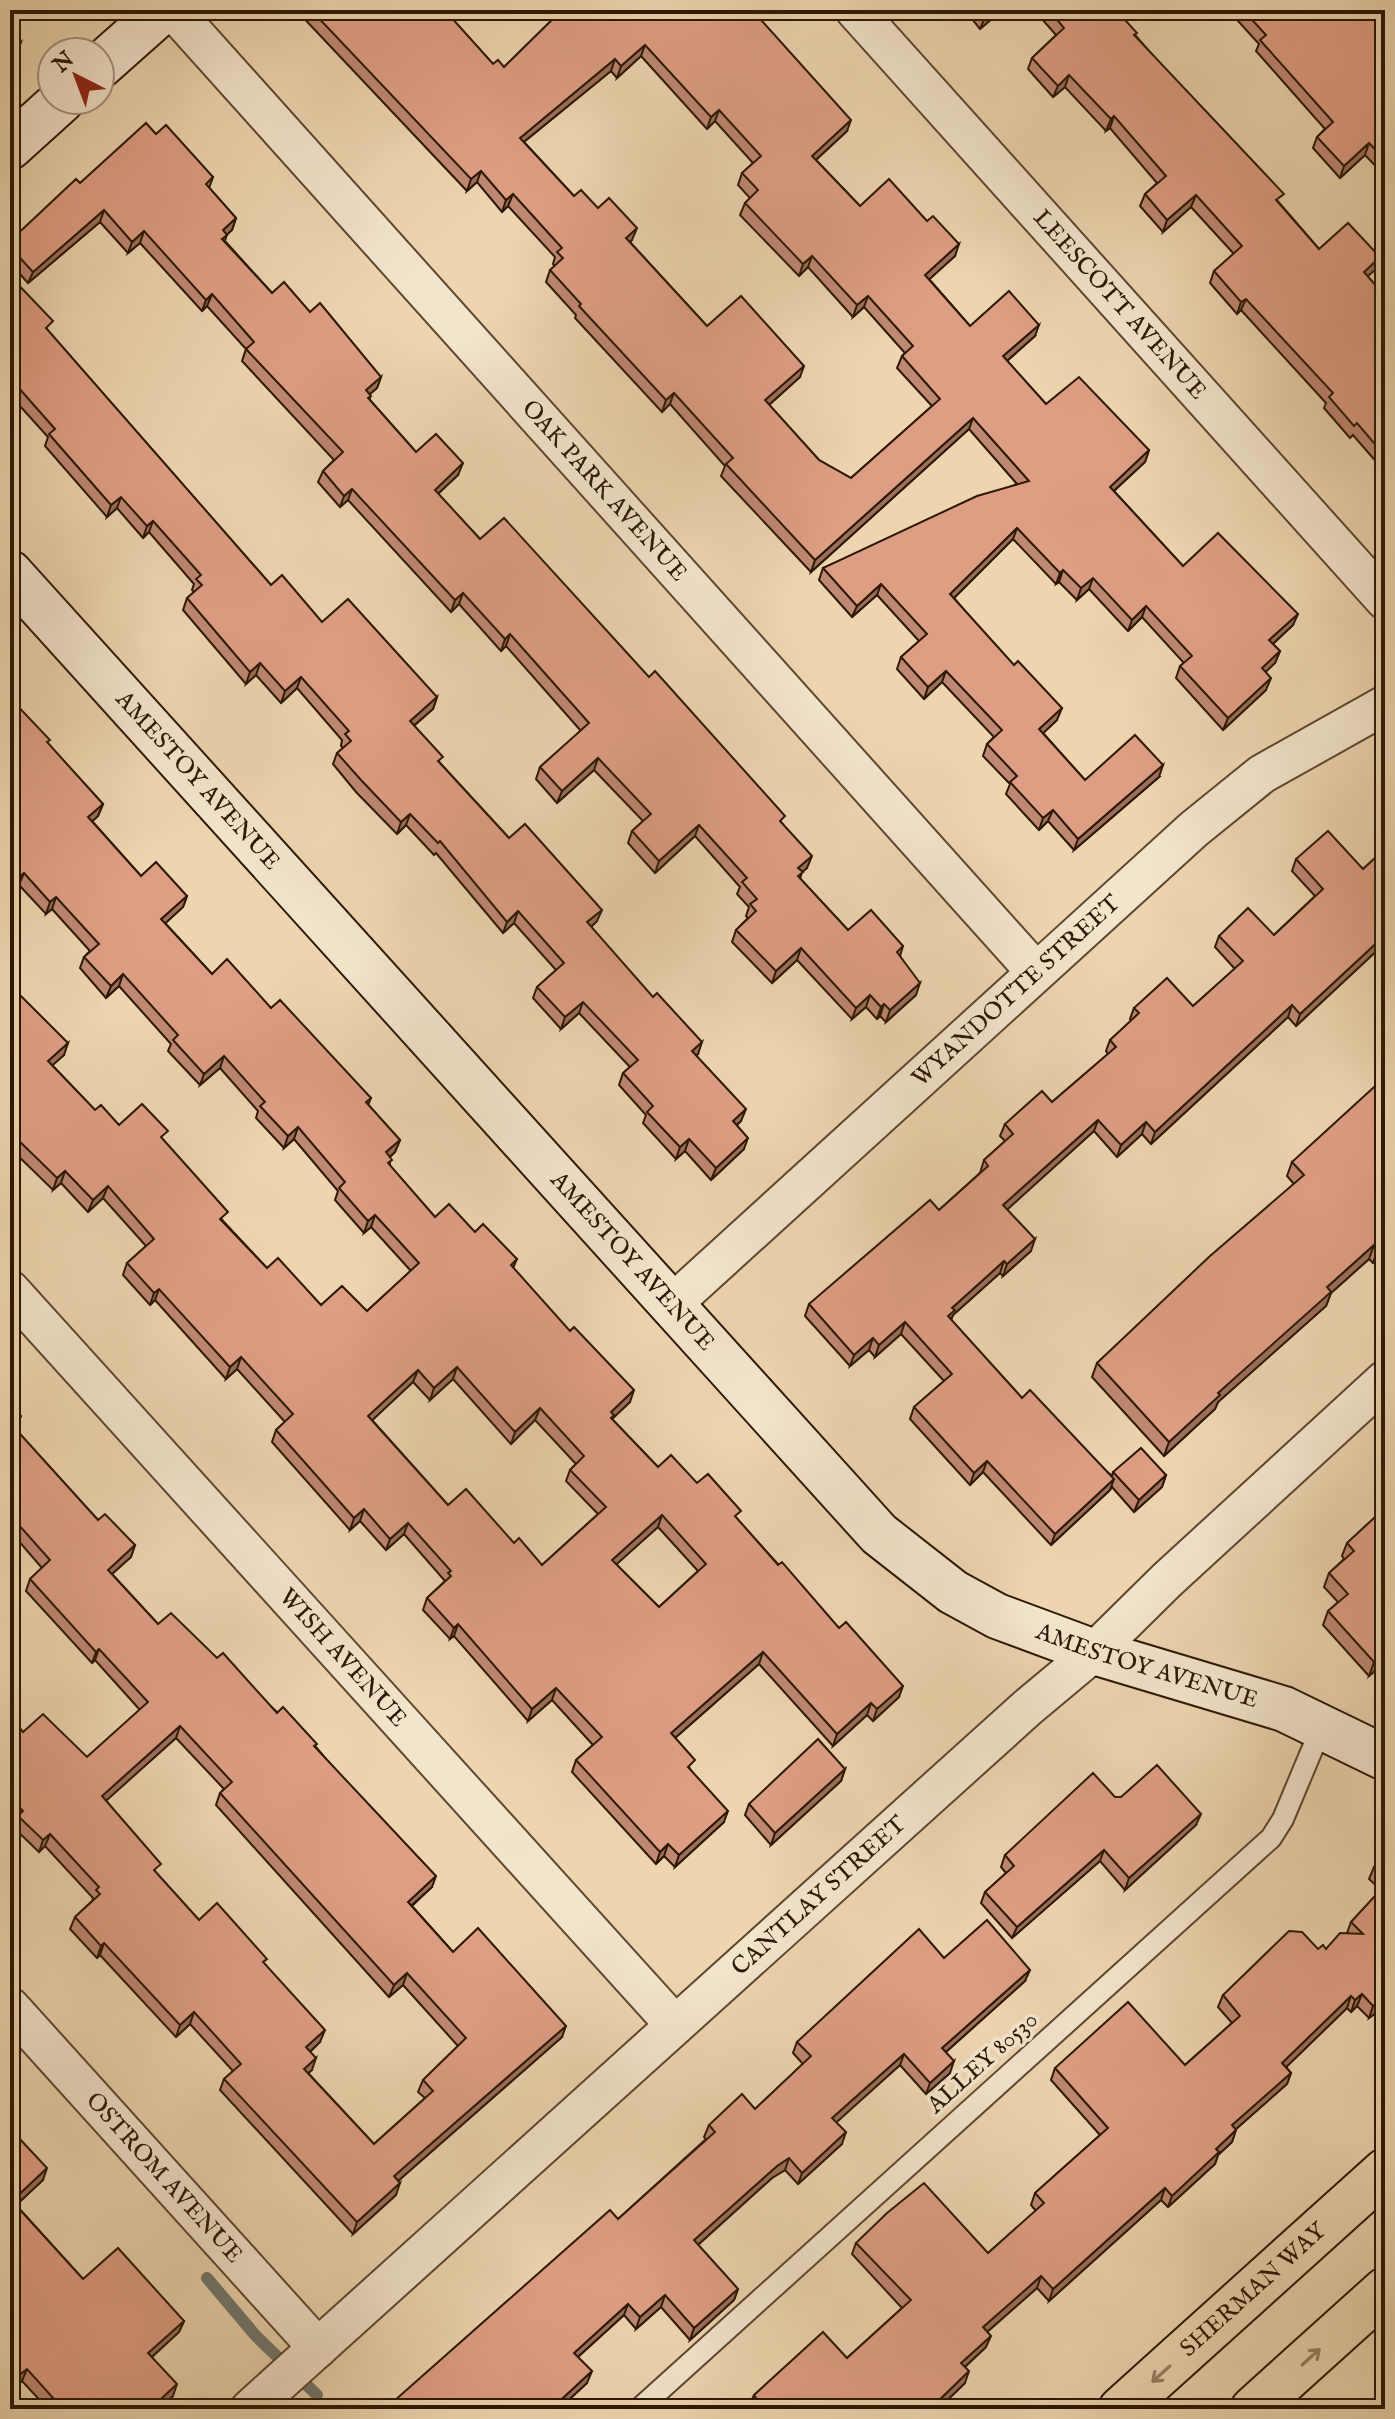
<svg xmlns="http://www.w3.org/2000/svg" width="1395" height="2419" viewBox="0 0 1395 2419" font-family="'IM FELL English',serif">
  <rect width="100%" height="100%" fill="#edd5b0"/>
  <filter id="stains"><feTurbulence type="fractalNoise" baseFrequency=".0025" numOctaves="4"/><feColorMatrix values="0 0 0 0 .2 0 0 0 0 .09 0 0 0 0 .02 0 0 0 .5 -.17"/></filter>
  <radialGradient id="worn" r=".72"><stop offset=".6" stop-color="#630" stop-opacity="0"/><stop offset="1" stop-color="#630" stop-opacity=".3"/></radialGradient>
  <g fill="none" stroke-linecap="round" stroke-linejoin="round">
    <polyline stroke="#6f776e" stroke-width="12" points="207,2278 255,2335 317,2395"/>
    <defs>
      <polyline id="lane" points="639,2409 1271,1838 1283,1819 1322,1726"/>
      <g id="street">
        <path id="s1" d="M173 10 1036 972"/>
        <path id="s2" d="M855 10 1385 600"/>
        <path id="s3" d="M10 1290 675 2025"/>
        <path id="s4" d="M670 1306 1194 829 1262 774 1385 705"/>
        <path id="s5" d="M10 2007 318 2348"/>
        <path id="s6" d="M250 2409 1027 1708 1094 1652 1167 1580 1385 1380"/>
      </g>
      <g id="secondary">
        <polyline points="100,66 163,10"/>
        <polyline points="10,147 62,100"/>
        <path id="s7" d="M10 573 879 1534 953 1592 997 1616 1094 1652 1284 1709 1385 1758"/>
      </g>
      <g id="primary">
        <path id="s8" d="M1121 2409 1385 2171"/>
        <polyline points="1253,2409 1385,2290"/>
      </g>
    </defs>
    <use href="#lane" stroke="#5c472f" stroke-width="24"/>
    <use href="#street" stroke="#5c472f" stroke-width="42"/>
    <use href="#secondary" stroke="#2c1804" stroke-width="48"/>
    <use href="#primary" stroke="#2c1804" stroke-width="48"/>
    <use href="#lane" stroke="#f3e4cc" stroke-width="20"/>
    <use href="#street" stroke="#f3e4cc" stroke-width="38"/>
    <use href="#secondary" stroke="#f3e4cc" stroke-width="44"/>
    <use href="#primary" stroke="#edd5b0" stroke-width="44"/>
  </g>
  <g fill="#bf8872" stroke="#2c1804" stroke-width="2" fill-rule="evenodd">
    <path d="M296 10H463L453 20 493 64 504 67 562 10 847 131 816 160 860 206 955 256 929 279 970 326 1035 336 1007 361 1046 404 1149 450 1145 462 1114 491 1183 566 1293 625 1273 644 1280 651 1275 663 1265 672 1266 690 1223 730 1176 678 1180 666 1184 663 1142 617 1128 631 1089 589 1077 600 1059 582 1056 584 1013 539 954 598 1057 720 1043 733 1085 780 1159 777 1074 850 1048 821 1039 830 1006 794 1010 784 983 756 987 744 994 737 942 682 924 699 897 669 901 657 919 641 877 595 852 617 819 580 823 568 1017 484 969 429 811 572 721 476 725 466 670 404 662 412 575 318 576 315 546 282 550 270 555 266 553 264 555 257 508 206 502 212 477 182 467 191ZM641 56 707 129 715 121 753 163 742 173 738 185 750 198 745 203 740 215 799 276 808 267 853 317 864 307 905 353 902 356 897 368 932 406 851 478 819 460 769 405 800 377 707 326 630 242 632 240 598 208 574 196 524 142 611 71 617 78Z"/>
    <polygon points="965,10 1002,10 980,29"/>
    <polygon points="1034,10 1116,10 1136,36 1319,249 1380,257 1376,269 1367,276 1385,296 1385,472 1353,435 1350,438 1324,408 1326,403 1241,310 1237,314 1210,283 1214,271 1234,254 1191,207 1163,232 1140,206 1145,194 1157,183 1110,128 1106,131 1065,87 1053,97 1028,69 1032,58 1056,35"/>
    <polygon points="1228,10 1385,10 1385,176 1365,155 1340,178 1313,148 1317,137 1325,129 1256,51 1259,44"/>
    <polygon points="156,134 213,177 209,188 236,218 232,230 227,234 225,241 272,293 310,312 381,377 377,388 370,394 370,400 416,452 458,475 438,494 480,539 782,823 807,868 802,872 800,879 848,930 903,946 900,956 916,995 886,1022 880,1016 877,1019 866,1007 852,1019 797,960 772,983 732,942 736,930 748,918 746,916 749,907 737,894 740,887 695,836 655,873 628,843 632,831 643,821 594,770 557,803 536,779 540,767 581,731 506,646 501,651 459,604 451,612 348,500 340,507 318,482 323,471 334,460 242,361 246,349 207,306 202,311 140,243 128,253 100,222 28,283 10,263 10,241 80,183"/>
    <polygon points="10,276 49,332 271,585 322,622 437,697 433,709 414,726 441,764 509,838 597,921 591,927 698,1054 696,1055 741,1121 737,1125 744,1149 711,1180 685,1151 676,1159 643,1123 646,1115 619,1085 623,1073 630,1067 579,1013 561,1029 533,998 537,987 556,970 514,923 503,933 436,853 434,855 406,825 397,834 356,792 333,764 337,753 343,748 341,746 342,740 297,688 281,703 256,675 246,684 183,610 187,598 194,592 192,590 194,584 149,532 143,538 117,508 107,517 45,446 48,437 10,395"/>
    <path d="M10 698 48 744 103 804 98 816 92 821 141 876 187 896 183 907 165 923 212 974 271 1008 371 1098 368 1105 400 1140 395 1152 390 1157V1166L435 1217 475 1232 517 1259 513 1268 630 1402 612 1419 658 1467 697 1483 738 1520 899 1697 873 1721 867 1715 833 1746 759 1664 675 1738 691 1771 724 1822 675 1867 664 1856 656 1864 572 1772 576 1760 593 1745 552 1700 528 1721 454 1636 450 1639 423 1610 427 1598 445 1581 404 1534 386 1550 360 1521 350 1530 272 1442 276 1430 285 1422 237 1369 226 1379 155 1300 150 1305 123 1275 127 1263 146 1246 103 1198 88 1212 61 1183 53 1190 10 1148V992L64 1055 52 1065 95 1110 119 1125 164 1141 224 1222 267 1268 321 1305 367 1311 411 1271 371 1227 364 1233 335 1200 338 1191 294 1139 284 1148 256 1118 258 1111 220 1068 200 1085 168 1051 171 1044 119 986 106 998 80 968 84 957 90 951 52 909 46 914 19 885 10 893ZM453 1379 511 1444 535 1420 576 1464 570 1470 566 1481 598 1514 542 1565 514 1543 448 1505 372 1420 413 1382 430 1400ZM658 1527 698 1571 659 1607 616 1564Z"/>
    <polygon points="1385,849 1385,943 1296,1026 1288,1017 1151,1144 1142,1134 1117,1157 1094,1131 1007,1209 1031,1251 1003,1276 1000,1273 953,1315 951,1320 1022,1398 1112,1476 1113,1472 1166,1475 1162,1487 1134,1512 1112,1487 1110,1490 1051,1545 983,1472 970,1485 910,1419 914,1407 944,1381 901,1334 875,1357 869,1350 850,1366 805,1316 809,1304 939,1210 980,1173 984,1160 1005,1141 1000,1136 1005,1124 1052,1102 1108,1054 1106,1051 1110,1040 1131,1021 1130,1019 1134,1008 1193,1006 1235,969 1215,947 1219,936 1274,935 1315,896 1292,871 1296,859 1363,869"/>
    <polygon points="1292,1162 1385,1251 1373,1263 1369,1259 1331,1293 1326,1306 1218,1402 1215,1409 1164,1456 1092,1377 1097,1363 1294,1184 1287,1176"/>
    <path d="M10 1403 17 1427 15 1429 98 1520 135 1545 131 1557 112 1574 158 1624 217 1658 316 1747 432 1887 412 1906 453 1952 562 2037 398 2181 396 2195 353 2234 220 2090 224 2079 233 2071 190 2024 176 2037 100 1955 97 1958 70 1929 75 1917 92 1901 93 1898 45 1846 39 1852 13 1827 16 1820 10 1814V1717L23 1732 87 1757 140 1710 95 1660 92 1663 26 1591 30 1579 42 1568 10 1531ZM176 1738 224 1789 220 1793 216 1805 389 1997 403 1985 458 2046 423 2080 418 2092 425 2098 374 2144 308 2073 312 2070 310 2052 320 2042 265 1964 199 1920 157 1874 106 1800Z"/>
    <polygon points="1385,1508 1385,1662 1369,1676 1323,1625 1328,1611 1338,1602 1324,1587 1329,1573 1344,1559 1342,1556 1347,1543"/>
    <polygon points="845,1769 841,1781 771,1845 745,1815 749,1804"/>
    <polygon points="1115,1797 1196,1825 1125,1890 1100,1861 1012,1938 981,1903 985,1892 1006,1873 1001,1867 1005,1855"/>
    <polygon points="1385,1855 1385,2006 1369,2018 1357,2006 1351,2012 1347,2008 1286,2067 1291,2073 1287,2084 1236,2129 1232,2142 1218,2155 1215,2164 1168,2207 1161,2200 1049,2301 1037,2288 987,2332 986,2347 965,2367 965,2383 938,2409 751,2409 749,2406 754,2395 847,2358 902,2308 852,2254 856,2243 988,2253 1036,2211 1031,2205 1035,2193 1100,2135 1051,2080 1055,2068 1185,2065 1232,2023 1218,2007 1223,1995 1318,1949 1326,1949 1347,1933 1351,1922 1381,1890 1369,1879 1374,1867"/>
    <polygon points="944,1958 1025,1981 946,2052 950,2073 926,2094 900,2065 836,2122 842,2144 798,2184 785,2170 772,2178 698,2245 738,2289 734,2300 690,2340 661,2307 636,2329 624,2315 578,2357 587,2383 559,2409 618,2219 706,2139 704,2137 709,2125 755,2109 803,2064 793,2053 797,2042"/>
    <polygon points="10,2143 43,2180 16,2205 83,2279 184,2321 179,2332 152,2357 173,2396 158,2409 48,2409 22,2381 15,2387 10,2381"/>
  </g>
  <g fill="#9b6f5c" stroke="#2c1804" stroke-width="2">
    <polygon points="456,10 463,10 445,28 450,16"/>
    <polygon points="993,10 1002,10 980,29 985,17"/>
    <polygon points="21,42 17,53 10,59 10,51"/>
    <polygon points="645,45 641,56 617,78 621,66"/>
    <polygon points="615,59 611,71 515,149 520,138"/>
    <polygon points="1069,75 1065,87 1053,97 1058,86"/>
    <polygon points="719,110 715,121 707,129 711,117"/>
    <polygon points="1114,116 1110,128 1106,131 1111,119"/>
    <polygon points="851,120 847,131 808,167 812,156"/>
    <polygon points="1369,143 1365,155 1340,178 1344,166"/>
    <polygon points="481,171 477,182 467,191 471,179"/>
    <polygon points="513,194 508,206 502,212 506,200"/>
    <polygon points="1196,195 1191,207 1163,232 1167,220"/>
    <polygon points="104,210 100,222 28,283 33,272"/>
    <polygon points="236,218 232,230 219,242 223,230"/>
    <polygon points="637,228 632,240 621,250 626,238"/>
    <polygon points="144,231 140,243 128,253 132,242"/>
    <polygon points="959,244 955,256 921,287 925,275"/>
    <polygon points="812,256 808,267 799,276 803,264"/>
    <polygon points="1380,257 1376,269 1359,284 1364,272"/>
    <polygon points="212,294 207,306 202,311 206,300"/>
    <polygon points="868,296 864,307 853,317 857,305"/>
    <polygon points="1246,299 1241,310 1237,314 1241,302"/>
    <polygon points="1039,325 1035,336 999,368 1003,356"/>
    <polygon points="804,366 800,377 761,412 765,400"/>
    <polygon points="381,377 377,388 362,401 366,390"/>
    <polygon points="674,393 670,404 662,412 666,400"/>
    <polygon points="973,418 969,429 811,572 815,560"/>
    <polygon points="1149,450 1145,462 1106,498 1110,487"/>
    <polygon points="463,463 458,475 430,501 435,490"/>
    <polygon points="352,489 348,500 340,507 344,496"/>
    <polygon points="121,497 117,508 107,517 111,505"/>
    <polygon points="153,521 149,532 143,538 147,526"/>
    <polygon points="1017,528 1013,539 946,606 950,594"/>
    <polygon points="1063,570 1059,582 1056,584 1060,573"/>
    <polygon points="1093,578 1089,589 1077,600 1081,588"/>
    <polygon points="881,584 877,595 852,617 857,606"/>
    <polygon points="463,593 459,604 451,612 455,600"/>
    <polygon points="1146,606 1142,617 1128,631 1132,620"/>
    <polygon points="1298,614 1293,625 1265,651 1269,640"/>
    <polygon points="510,634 506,646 501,651 505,639"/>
    <polygon points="1280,651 1275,663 1257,680 1262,668"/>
    <polygon points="260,663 256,675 246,684 250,672"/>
    <polygon points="946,671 942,682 924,699 928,687"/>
    <polygon points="301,677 297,688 281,703 285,691"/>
    <polygon points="1271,678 1266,690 1223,730 1228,718"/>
    <polygon points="437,697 433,709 405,733 410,721"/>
    <polygon points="1062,708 1057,720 1035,741 1039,729"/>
    <polygon points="598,758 594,770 557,803 562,791"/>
    <polygon points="1163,765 1159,777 1074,850 1078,839"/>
    <polygon points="103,804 98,816 84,829 88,817"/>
    <polygon points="1053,810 1048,821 1039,830 1043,818"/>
    <polygon points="410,814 406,825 397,834 401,822"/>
    <polygon points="699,825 695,836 655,873 659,861"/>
    <polygon points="812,856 807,868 794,879 798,868"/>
    <polygon points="24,873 19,885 10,893 10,885"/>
    <polygon points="187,896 183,907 157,931 161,919"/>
    <polygon points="56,897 52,909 46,914 50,902"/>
    <polygon points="602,910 597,921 583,934 587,922"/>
    <polygon points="518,911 514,923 503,933 507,922"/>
    <polygon points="1385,935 1385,943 1296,1026 1300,1014"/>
    <polygon points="801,948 797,960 772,983 776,971"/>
    <polygon points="123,974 119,986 106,998 111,986"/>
    <polygon points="920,983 916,995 886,1022 890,1010"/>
    <polygon points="870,995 866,1007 852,1019 856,1008"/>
    <polygon points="583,1002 579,1013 561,1029 565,1017"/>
    <polygon points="884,1004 880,1016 877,1019 881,1007"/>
    <polygon points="1292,1005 1288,1017 1151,1144 1155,1132"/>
    <polygon points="702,1042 698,1054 688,1063 692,1051"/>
    <polygon points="68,1043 64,1055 44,1073 48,1061"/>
    <polygon points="224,1056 220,1068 200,1085 204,1074"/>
    <polygon points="746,1109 741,1121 728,1132 733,1121"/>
    <polygon points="1098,1120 1094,1131 999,1217 1003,1205"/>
    <polygon points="1146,1122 1142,1134 1117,1157 1121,1145"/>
    <polygon points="298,1127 294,1139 284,1148 288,1136"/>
    <polygon points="748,1138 744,1149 711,1180 716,1168"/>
    <polygon points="689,1139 685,1151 676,1159 680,1147"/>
    <polygon points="400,1140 395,1152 382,1164 386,1152"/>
    <polygon points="65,1171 61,1183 53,1190 57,1178"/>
    <polygon points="108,1186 103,1198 88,1212 93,1200"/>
    <polygon points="375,1215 371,1227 364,1233 368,1221"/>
    <polygon points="1035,1239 1031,1251 1003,1276 1007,1264"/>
    <polygon points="1385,1242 1385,1251 1373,1263 1378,1249"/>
    <polygon points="1374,1245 1369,1259 1331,1293 1326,1306 1218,1402 1215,1409 1164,1456 1169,1442 1218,1393 1327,1287"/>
    <polygon points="1004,1261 1000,1273 953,1315 950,1322 944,1328 952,1308"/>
    <polygon points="159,1289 155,1300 150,1305 154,1293"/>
    <polygon points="905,1322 901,1334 875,1357 879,1345"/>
    <polygon points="873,1338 869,1350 850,1366 854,1355"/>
    <polygon points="241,1357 237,1369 226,1379 230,1367"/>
    <polygon points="457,1367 453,1379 430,1400 434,1388"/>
    <polygon points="418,1370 413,1382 364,1428 368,1416"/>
    <polygon points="634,1390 630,1402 613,1418 610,1427 611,1412"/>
    <polygon points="540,1408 535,1420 511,1444 515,1432"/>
    <polygon points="21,1416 17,1427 10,1434 12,1425"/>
    <polygon points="987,1461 983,1472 970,1485 974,1473"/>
    <polygon points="1166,1475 1162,1487 1134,1512 1139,1500"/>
    <polygon points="1114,1479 1110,1490 1051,1545 1055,1534"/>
    <polygon points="364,1509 360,1521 350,1530 354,1518"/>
    <polygon points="662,1515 658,1527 608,1572 612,1560"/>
    <polygon points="408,1523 404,1534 386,1550 390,1539"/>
    <polygon points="135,1545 131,1557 104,1581 108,1570"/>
    <polygon points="458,1624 454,1636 450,1639 454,1628"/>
    <polygon points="99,1649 95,1660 92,1663 96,1652"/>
    <polygon points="763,1652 759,1664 667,1745 671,1733"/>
    <polygon points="1385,1652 1385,1662 1369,1676 1374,1662"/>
    <polygon points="903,1686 899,1697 873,1721 877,1709"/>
    <polygon points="556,1688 552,1700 528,1721 532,1709"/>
    <polygon points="871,1703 867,1715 833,1746 837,1734"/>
    <polygon points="180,1726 176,1738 98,1808 102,1796"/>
    <polygon points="845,1769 841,1781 771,1845 775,1833"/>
    <polygon points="728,1811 724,1822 675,1867 679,1855"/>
    <polygon points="1201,1814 1196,1825 1125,1890 1129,1878"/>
    <polygon points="50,1834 45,1846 39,1852 43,1840"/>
    <polygon points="668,1844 664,1856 656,1864 660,1852"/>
    <polygon points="1104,1850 1100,1861 1012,1938 1017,1927"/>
    <polygon points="436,1876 432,1887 403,1913 408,1902"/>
    <polygon points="104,1943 100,1955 97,1958 101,1946"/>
    <polygon points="1030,1970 1025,1981 938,2059 942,2048"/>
    <polygon points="407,1973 403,1985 389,1997 394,1985"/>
    <polygon points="1362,1994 1357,2006 1351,2012 1355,2000"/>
    <polygon points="1351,1996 1347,2008 1278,2075 1282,2063"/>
    <polygon points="1385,1997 1385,2006 1369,2018 1373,2006"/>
    <polygon points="194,2012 190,2024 176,2037 180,2025"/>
    <polygon points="566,2026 562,2037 390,2188 394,2176"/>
    <polygon points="325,2030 320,2042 302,2059 306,2047"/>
    <polygon points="904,2054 900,2065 828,2130 832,2118"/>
    <polygon points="316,2058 312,2070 300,2080 304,2069"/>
    <polygon points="954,2061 950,2073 926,2094 930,2083"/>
    <polygon points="1291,2073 1287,2084 1227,2137 1232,2125"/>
    <polygon points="1236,2130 1232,2142 1218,2155 1215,2164 1168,2207 1172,2196 1216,2149"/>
    <polygon points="846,2132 842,2144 798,2184 802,2173"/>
    <polygon points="789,2158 785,2170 772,2178 690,2252 694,2240 777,2166"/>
    <polygon points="47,2168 43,2180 10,2211 12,2201"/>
    <polygon points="400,2183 396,2195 353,2234 357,2222"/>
    <polygon points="1165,2188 1161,2200 1049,2301 1053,2289"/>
    <polygon points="1041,2276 1037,2288 979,2339 983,2327"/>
    <polygon points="738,2289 734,2300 690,2340 694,2328"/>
    <polygon points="665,2295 661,2307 636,2329 640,2317"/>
    <polygon points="628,2304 624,2315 570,2364 574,2353"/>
    <polygon points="184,2321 179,2332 144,2364 148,2353"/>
    <polygon points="991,2336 986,2347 957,2374 961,2363"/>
    <polygon points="27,2369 22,2381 15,2387 19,2375"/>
    <polygon points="592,2371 587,2383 559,2409 551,2409"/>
    <polygon points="969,2371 965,2383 938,2409 930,2409"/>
    <polygon points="177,2384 173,2396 158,2409 150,2409"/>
  </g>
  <g fill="#de9e84" stroke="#2c1804" stroke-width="2" fill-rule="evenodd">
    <path d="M311 10H456L450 16 493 64 498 60 504 67 562 10H740L742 12 745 10H752L851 120 812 156 860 206 889 179 927 221 933 216 959 244 925 275 970 326 1009 291 1039 325 1003 356 1046 404 1079 377 1149 450 1110 487 1183 566 1218 533 1298 614 1269 640 1280 651 1262 668 1271 678 1228 718 1180 666 1192 656 1146 606 1132 620 1093 578 1081 588 1063 570 1060 573 1017 528 950 594 1014 665 1018 661 1062 708 1039 729 1085 780 1135 735 1163 765 1078 839 1053 810 1043 818 1010 782 1017 776 987 744 1002 730 946 671 928 687 901 657 927 634 881 584 857 606 823 568 977 496 1029 481 973 418 815 560 726 464 733 458 674 393 666 400 579 306 581 304 550 270 563 258 557 252 562 248 513 194 506 200 481 171 471 179ZM645 45 711 117 719 110 761 156 742 173 758 190 745 203 803 264 812 256 857 305 868 296 913 346 902 356 940 399 851 478 819 460 765 400 804 366 741 296 707 326 626 238 637 228 609 198 598 208 581 190 574 196 520 138 615 59 621 66Z"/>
    <polygon points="979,10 993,10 985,17"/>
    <polygon points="1049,10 1116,10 1137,33 1134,35 1284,194 1276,200 1319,249 1348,223 1380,257 1364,272 1385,296 1385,313 1383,315 1385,316 1385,456 1357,423 1354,426 1329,397 1333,393 1246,299 1241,302 1214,271 1242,246 1196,195 1167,220 1145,194 1166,176 1114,116 1111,119 1069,75 1058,86 1032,58 1064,28"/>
    <polygon points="1243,10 1385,10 1385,160 1369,143 1344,166 1317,137 1333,122 1260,40 1266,35"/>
    <polygon points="10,28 21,42 10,51"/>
    <polygon points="146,123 156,134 166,125 213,177 206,184 236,218 223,230 227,235 222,239 272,293 284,282 310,312 320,303 381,377 366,390 371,396 368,398 416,452 436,434 463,463 435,490 480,539 504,518 649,677 655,671 785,816 780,821 812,856 798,868 803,872 798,876 848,930 871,910 903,946 897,952 920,983 890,1010 884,1004 881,1007 870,995 856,1008 801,948 776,971 736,930 756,911 750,904 757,899 742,882 747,878 699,825 659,861 632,831 651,814 598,758 562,791 540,767 589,723 510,634 505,639 463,593 455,600 352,489 344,496 323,471 343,452 246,349 254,342 212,294 206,300 144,231 132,242 104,210 33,272 10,247 10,241 76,179 80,183"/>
    <polygon points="10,276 53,321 46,328 271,585 282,575 322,622 348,599 437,697 410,721 443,757 438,761 509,838 525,824 602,910 587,922 653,997 657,993 702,1042 692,1051 746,1109 733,1121 748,1138 716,1168 689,1139 680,1147 647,1112 653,1106 623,1073 638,1060 583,1002 565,1017 537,987 564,963 518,911 507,922 440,841 438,843 410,814 401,822 361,780 337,753 351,741 345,734 349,731 301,677 285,691 260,663 250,672 187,598 202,585 196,579 201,575 153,521 147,526 121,497 111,505 49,434 55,429 10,378"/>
    <path d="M10 698 50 740 47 742 103 804 88 817 141 876 156 862 187 896 161 919 212 974 227 959 271 1008 280 1000 371 1098 366 1102 400 1140 386 1152 392 1160 388 1163 435 1217 449 1204 475 1232 483 1224 517 1259 511 1265 570 1331 574 1327 634 1390 611 1412 614 1415 611 1418 658 1467 671 1455 697 1483 708 1474 741 1511 735 1516 778 1565 782 1562 839 1628 846 1622 903 1686 877 1709 871 1703 837 1734 763 1652 671 1733 695 1760 688 1767 728 1811 679 1855 668 1844 660 1852 576 1760 602 1737 556 1688 532 1709 458 1624 454 1628 427 1598 451 1576 448 1573 451 1571 408 1523 390 1539 364 1509 354 1518 276 1430 293 1414 241 1357 230 1367 159 1289 154 1293 127 1263 154 1239 108 1186 93 1200 65 1171 57 1178 10 1132V992L11 993 15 990 68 1043 48 1061 95 1110 101 1105 119 1125 142 1104 168 1131 161 1137 228 1212 220 1219 267 1268 278 1258 321 1305 342 1286 367 1311 419 1263 375 1215 368 1221 339 1188 345 1182 298 1127 288 1136 260 1106 265 1102 224 1056 204 1074 173 1040 178 1035 123 974 111 986 84 957 99 944 56 897 50 902 24 873 10 885ZM457 1367 515 1432 540 1408 584 1456 570 1470 606 1507 542 1565 519 1538 514 1543 466 1489 448 1505 368 1416 418 1370 434 1388ZM662 1515 706 1564 659 1607 612 1560Z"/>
    <polygon points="1328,831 1363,869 1385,849 1385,935 1300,1014 1292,1005 1155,1132 1146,1122 1121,1145 1098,1120 1003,1205 1035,1239 1007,1264 1004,1261 952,1308 955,1310 948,1316 1022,1398 1030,1390 1114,1479 1055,1534 987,1461 974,1473 914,1407 952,1374 905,1322 879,1345 873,1338 854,1355 809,1304 930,1200 939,1210 988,1166 984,1160 1013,1134 1005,1124 1042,1091 1052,1102 1116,1047 1110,1040 1139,1013 1134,1008 1167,978 1193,1006 1243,961 1219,936 1248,908 1274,935 1323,889 1296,859"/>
    <polygon points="1385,1077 1385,1242 1378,1249 1374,1245 1327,1287 1331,1292 1218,1393 1220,1395 1169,1442 1097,1363 1210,1256 1304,1175 1292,1162"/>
    <path d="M10 1403 21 1416 12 1425 98 1520 105 1514 135 1545 108 1570 158 1624 171 1613 217 1658 223 1653 277 1713 283 1707 317 1744 314 1746 436 1876 408 1902 453 1952 478 1928 566 2026 394 2176 400 2183 357 2222 224 2079 241 2064 194 2012 180 2025 104 1943 101 1946 75 1917 100 1894 96 1890 99 1887 50 1834 43 1840 18 1816 23 1811 10 1797V1717L23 1732 43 1714 87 1757 148 1702 99 1649 96 1652 30 1579 50 1560 10 1515ZM180 1726 232 1782 220 1793 394 1985 407 1973 466 2038 423 2080 433 2091 374 2144 304 2069 316 2058 306 2047 325 2030 263 1962 267 1959 217 1903 199 1920 154 1870 161 1864 102 1796Z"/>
    <polygon points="1141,1448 1166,1475 1139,1500 1113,1472"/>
    <polygon points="1385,1508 1385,1652 1374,1662 1328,1611 1348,1594 1329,1573 1354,1551 1347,1543"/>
    <polygon points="818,1739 845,1769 775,1833 749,1804"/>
    <polygon points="1157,1765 1201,1814 1129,1878 1104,1850 1017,1927 985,1892 1014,1866 1005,1855 1093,1773 1115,1797 1121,1797"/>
    <polygon points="1385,1855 1385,1878 1374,1867"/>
    <polygon points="1385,1885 1385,1997 1373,2006 1362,1994 1355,2000 1351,1996 1282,2063 1291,2073 1232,2125 1236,2130 1216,2149 1219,2152 1172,2196 1165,2188 1053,2289 1041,2276 983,2327 991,2336 961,2363 969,2371 930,2409 763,2409 754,2395 823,2332 847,2358 911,2300 856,2243 887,2213 924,2183 988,2253 1044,2203 1035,2193 1108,2128 1055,2068 1128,2002 1185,2065 1240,2016 1223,1995 1289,1931 1302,1932 1318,1949 1323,1945 1326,1949 1340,1933 1363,1934 1351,1922"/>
    <polygon points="987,1920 1030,1970 942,2048 954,2061 930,2083 904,2054 832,2118 846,2132 802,2173 789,2158 777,2166 694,2240 738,2289 694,2328 665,2295 640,2317 628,2304 574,2353 592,2371 551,2409 385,2409 610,2210 618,2219 715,2132 709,2125 742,2094 755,2109 811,2056 797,2042 919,1929 944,1958"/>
    <polygon points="17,2136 47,2168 12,2201 83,2279 118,2248 184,2321 148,2353 177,2384 150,2409 63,2409 27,2369 19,2375 10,2365 10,2143"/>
  </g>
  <defs><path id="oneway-shaft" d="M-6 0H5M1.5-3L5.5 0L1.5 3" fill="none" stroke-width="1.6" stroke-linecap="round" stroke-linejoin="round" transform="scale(2)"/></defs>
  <g stroke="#968063">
    <use href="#oneway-shaft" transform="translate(1311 2357) rotate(-42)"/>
    <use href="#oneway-shaft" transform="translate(1161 2374) rotate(138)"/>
  </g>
  <g text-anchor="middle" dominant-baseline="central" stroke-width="7" stroke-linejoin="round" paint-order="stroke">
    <g font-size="24" fill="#2c1804" stroke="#f3e4cc">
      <text stroke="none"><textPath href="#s2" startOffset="396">LEESCOTT AVENUE</textPath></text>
      <text stroke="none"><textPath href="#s1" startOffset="646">OAK PARK AVENUE</textPath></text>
      <text stroke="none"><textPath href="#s7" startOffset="280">AMESTOY AVENUE</textPath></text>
      <text stroke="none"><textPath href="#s4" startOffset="468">WYANDOTTE STREET</textPath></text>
      <text stroke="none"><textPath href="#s7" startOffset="928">AMESTOY AVENUE</textPath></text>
      <text stroke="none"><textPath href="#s3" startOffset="496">WISH AVENUE</textPath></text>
      <text stroke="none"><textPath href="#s7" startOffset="1598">AMESTOY AVENUE</textPath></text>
      <text stroke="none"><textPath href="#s6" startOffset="766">CANTLAY STREET</textPath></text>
      <text transform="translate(983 2063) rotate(-42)">ALLEY 80530</text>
      <text stroke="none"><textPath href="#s5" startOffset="230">OSTROM AVENUE</textPath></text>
      <text stroke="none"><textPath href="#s8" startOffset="178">SHERMAN WAY</textPath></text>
    </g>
  </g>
  <rect width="1395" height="2419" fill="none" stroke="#edd5b0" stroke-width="40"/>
  <rect x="12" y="12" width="1371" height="2395" fill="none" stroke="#2c1804" stroke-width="4"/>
  <rect x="20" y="20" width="1355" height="2379" fill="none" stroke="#2c1804" stroke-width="2"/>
  <g transform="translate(76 76) rotate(318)"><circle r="38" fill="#f3e4cc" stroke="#a3927c" stroke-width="2"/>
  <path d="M0-6L14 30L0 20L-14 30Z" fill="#8f2418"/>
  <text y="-12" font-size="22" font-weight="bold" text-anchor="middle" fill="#2c1804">N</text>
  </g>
  <rect width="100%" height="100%" filter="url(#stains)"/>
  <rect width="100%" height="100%" fill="url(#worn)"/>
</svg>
